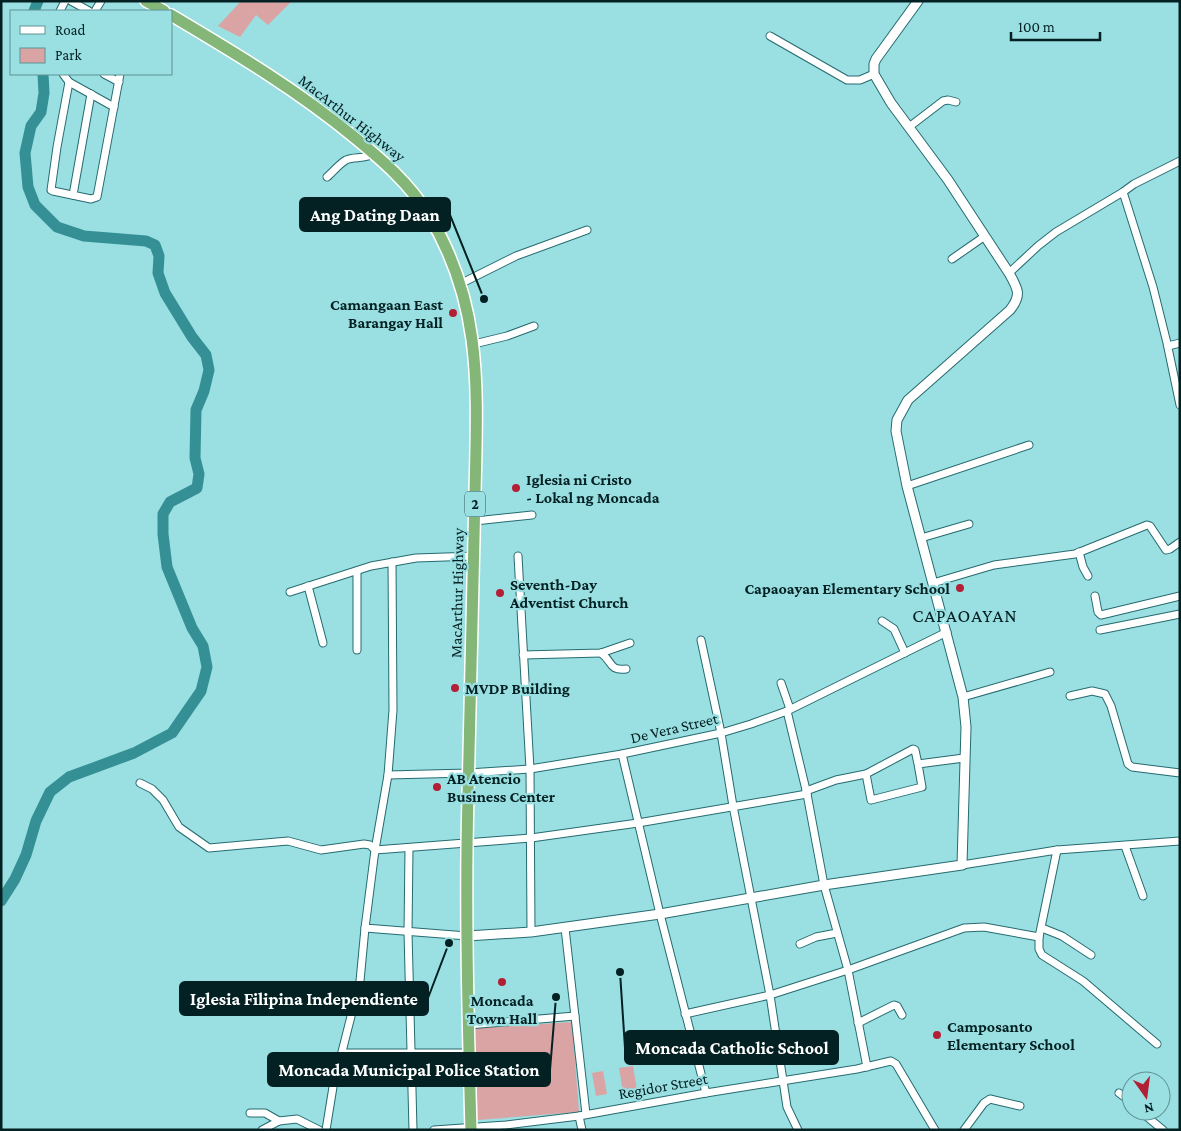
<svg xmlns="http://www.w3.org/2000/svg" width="1181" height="1131" viewBox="0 0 1181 1131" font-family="'Crimson Pro',serif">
  <rect width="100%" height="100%" fill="#9adfe2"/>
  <g fill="#d9a4a3">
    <polygon points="241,1 292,1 268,25 256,15 240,37 218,26"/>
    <polygon points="572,1022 579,1112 478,1120 474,1028"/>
    <polygon points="633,1066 637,1090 623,1092 619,1068"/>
    <polygon points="603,1071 607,1094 596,1096 592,1073"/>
  </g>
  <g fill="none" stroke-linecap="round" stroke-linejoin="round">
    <g stroke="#349095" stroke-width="11">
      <polyline points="34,11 38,1"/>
      <polyline points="1,901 15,879 26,855 36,821 50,792 69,777 134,753 172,733 201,691 207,667 203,646 192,628 167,567 163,534 163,514 170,502 197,488 199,474 195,458 196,410 204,391 209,370 206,355 192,337 165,293 158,273 159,256 155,245 146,241 84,236 57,227 35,205 28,187 25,153 31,126 41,112 44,93 43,74"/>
    </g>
    <defs>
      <g id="minor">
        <polyline points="71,1 89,11"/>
        <polyline points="60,11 65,1"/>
        <polyline points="95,11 101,1"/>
        <polyline points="770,36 847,80 860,80 874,74"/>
        <polyline points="63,74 69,82 57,147 51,190 53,191 91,199 97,197 120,74"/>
        <polyline points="104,74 119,82"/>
        <polyline points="69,82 114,107"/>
        <polyline points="909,127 943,101 948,100 956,102"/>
        <path d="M327 177C333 172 339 164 346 160 355 156 365 160 374 153"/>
        <polyline points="1123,192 1134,184 1180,161"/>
        <polyline points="73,195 91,94"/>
        <polyline points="952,259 985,236"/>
        <polyline points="1009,273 1038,246 1056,232 1123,192 1153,287 1167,343 1180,405"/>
        <polyline points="460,284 516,256 587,230"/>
        <polyline points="474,344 507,336 534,326"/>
        <polyline points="1168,346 1180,343"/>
        <polyline points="907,486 1029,445"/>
        <polyline points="475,521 532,515"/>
        <polyline points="921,538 969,524"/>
        <polyline points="1079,552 1083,567 1088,576"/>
        <polyline points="518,556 530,769 531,932"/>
        <polyline points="392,562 393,710 388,775 375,850 365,928 467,936"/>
        <polyline points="933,583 994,565 1075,554 1147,525 1150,526 1166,550 1170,549 1180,542"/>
        <polyline points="308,586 323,643"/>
        <polyline points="290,592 371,566 416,558 475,556"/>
        <polyline points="1095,596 1098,612 1101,615 1180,596"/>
        <polyline points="882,621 894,629 905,653"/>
        <polyline points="1100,630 1180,614"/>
        <polyline points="701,640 721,733 733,806 770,995 787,1107 798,1130"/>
        <polyline points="357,650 357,571"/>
        <path d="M601 653C613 661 608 671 626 669"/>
        <polyline points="523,655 601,653 630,643"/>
        <polyline points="781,683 790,709"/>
        <polyline points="1070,696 1092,691 1105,694 1111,706 1128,764 1132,767 1180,773"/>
        <polyline points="963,697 1050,672"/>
        <polyline points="787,711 807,794 824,885 848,970 867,1067"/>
        <polyline points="622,754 660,914 706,1093"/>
        <polyline points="918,764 915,750 913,749 866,774 871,800 922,787 918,764 964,758"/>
        <polyline points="388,775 468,773 530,769 622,754 721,733 751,724 787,711 947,632"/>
        <polyline points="140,783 152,789 163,800 179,827 209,848 288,841 321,850 364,844 370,845 375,850 531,838 638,823 807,794"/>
        <polyline points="806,791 836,780 866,774"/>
        <polyline points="1125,846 1143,896"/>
        <polyline points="409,849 408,932 413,1130"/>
        <polyline points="962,865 1057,850 1180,841"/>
        <polyline points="565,928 586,1114"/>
        <polyline points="1042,928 1062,936 1091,955"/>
        <polyline points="1039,937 1039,949 1042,955 1083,981 1157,1044"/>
        <polyline points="800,944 816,937 837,933"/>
        <polyline points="685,1014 770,995 848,970 964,928 984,927 1039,937 1057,850"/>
        <polyline points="858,1023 894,1005 897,1006 902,1015"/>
        <polyline points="468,1025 575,1016"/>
        <polyline points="342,1053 469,1053"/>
        <polyline points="1119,1093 1131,1102"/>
        <polyline points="1140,1111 1163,1130"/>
        <polyline points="250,1113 265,1113 279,1121 297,1119 319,1130"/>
        <polyline points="579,1116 582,1130"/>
        <polyline points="262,1130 279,1121"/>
        <polyline points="326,1130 333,1087 360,981 365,928"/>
        <polyline points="434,1130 506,1125 579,1116 706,1093 857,1069 891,1061 896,1064 935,1130"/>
        <polyline points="964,1130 984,1103 990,1099 1020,1106"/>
      </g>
      <path id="tertiary" d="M467 936 531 932 660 914 824 885 962 865 966 727 963 697 907 486 896 431 897 420 908 400 1010 310C1022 295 1018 289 1009 273L948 180 891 103 874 74V64L876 59 918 1"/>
      <g id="trunk">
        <polyline points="146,1 164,11"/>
        <path d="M171 15C235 53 297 90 354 137 382 160 409 183 428 214 484 305 477 392 475 494 473 595 471 696 468 796 465 907 468 1019 471 1130"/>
      </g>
    </defs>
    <use href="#minor" stroke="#256b6f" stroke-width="9"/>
    <use href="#tertiary" stroke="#256b6f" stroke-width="11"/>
    <use href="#trunk" stroke="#fff" stroke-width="14"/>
    <use href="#minor" stroke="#fff" stroke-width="7"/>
    <use href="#tertiary" stroke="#fff" stroke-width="9"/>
    <use href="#trunk" stroke="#84b677" stroke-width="11"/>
  </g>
  <g fill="#b22036" stroke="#9adfe2" stroke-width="2">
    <circle cx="453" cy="313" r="5"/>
    <circle cx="516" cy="488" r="5"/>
    <circle cx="960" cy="588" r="5"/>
    <circle cx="500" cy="593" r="5"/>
    <circle cx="455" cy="688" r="5"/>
    <circle cx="437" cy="787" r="5"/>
    <circle cx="502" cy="982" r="5"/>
    <circle cx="937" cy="1035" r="5"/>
  </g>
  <g text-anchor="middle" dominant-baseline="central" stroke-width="4.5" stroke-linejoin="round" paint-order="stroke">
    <rect fill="#9adfe2" stroke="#30595c" stroke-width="1" x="465" y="491.5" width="20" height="25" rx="4"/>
    <g font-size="15" font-weight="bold" fill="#032022">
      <text x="475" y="504">2</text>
    </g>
    <g font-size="16" fill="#032022" stroke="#9adfe2">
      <text transform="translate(352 118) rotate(38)">MacArthur Highway</text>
      <text transform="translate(457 593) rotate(-89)">MacArthur Highway</text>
      <text transform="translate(674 728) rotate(-13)">De Vera Street</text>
      <text transform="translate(663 1086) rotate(-10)">Regidor Street</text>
    </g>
    <g font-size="16" font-weight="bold" fill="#032022" stroke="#9adfe2" text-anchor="start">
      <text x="443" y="304" text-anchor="end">Camangaan East<tspan x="443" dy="18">Barangay Hall</tspan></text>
      <text x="526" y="479">Iglesia ni Cristo<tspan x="526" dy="18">- Lokal ng Moncada</tspan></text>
      <text x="510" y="584">Seventh-Day<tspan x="510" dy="18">Adventist Church</tspan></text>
      <text x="950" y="588" text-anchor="end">Capaoayan Elementary School</text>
      <text x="465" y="688">MVDP Building</text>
      <text x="447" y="778">AB Atencio<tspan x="447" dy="18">Business Center</tspan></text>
      <text x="502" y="1000" text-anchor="middle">Moncada<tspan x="502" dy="18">Town Hall</tspan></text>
      <text x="947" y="1026">Camposanto<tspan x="947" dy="18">Elementary School</tspan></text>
    </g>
    <g font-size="19" letter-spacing="1" fill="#032022" stroke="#9adfe2">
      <text x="965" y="615">CAPAOAYAN</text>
    </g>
  </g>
  <path fill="none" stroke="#032022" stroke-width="2" d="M484 299L450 215M449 943L428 998M620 972L625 1048M556 997L550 1070"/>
  <g fill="#032022" stroke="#9adfe2" stroke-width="2">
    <circle cx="484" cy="299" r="5"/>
    <circle cx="449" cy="943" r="5"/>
    <circle cx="620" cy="972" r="5"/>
    <circle cx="556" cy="997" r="5"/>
  </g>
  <g fill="#032022" stroke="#032022" stroke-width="2">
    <rect x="300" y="198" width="150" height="33" rx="5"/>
    <rect x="180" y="982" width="248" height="33" rx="5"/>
    <rect x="625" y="1031" width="213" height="33" rx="5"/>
    <rect x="268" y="1053" width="282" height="33" rx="5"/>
  </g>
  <g font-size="18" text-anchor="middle" font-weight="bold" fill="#fff">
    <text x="375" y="221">Ang Dating Daan</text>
    <text x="304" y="1005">Iglesia Filipina Independiente</text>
    <text x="732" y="1054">Moncada Catholic School</text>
    <text x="409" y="1076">Moncada Municipal Police Station</text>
  </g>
  <rect width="1181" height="1131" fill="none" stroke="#032022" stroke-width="5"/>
  <rect x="10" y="10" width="162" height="65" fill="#9adfe2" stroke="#5e9395"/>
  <rect x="20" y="26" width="25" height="8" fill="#ffffff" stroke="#5e9395"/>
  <text x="55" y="35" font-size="15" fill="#032022">Road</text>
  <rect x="20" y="48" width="25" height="15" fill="#d9a4a3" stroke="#5e9395"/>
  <text x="55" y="60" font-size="15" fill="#032022">Park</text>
  <g transform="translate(1146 1096) rotate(166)"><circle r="24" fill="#9adfe2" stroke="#5e9395"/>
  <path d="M0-4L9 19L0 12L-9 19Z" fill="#b22036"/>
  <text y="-8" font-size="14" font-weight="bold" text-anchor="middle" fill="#032022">N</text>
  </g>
  <path d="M1011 32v8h89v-8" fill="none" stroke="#032022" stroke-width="2.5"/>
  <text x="1018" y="32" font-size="15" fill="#032022" stroke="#9adfe2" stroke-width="4" paint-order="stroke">100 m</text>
</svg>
